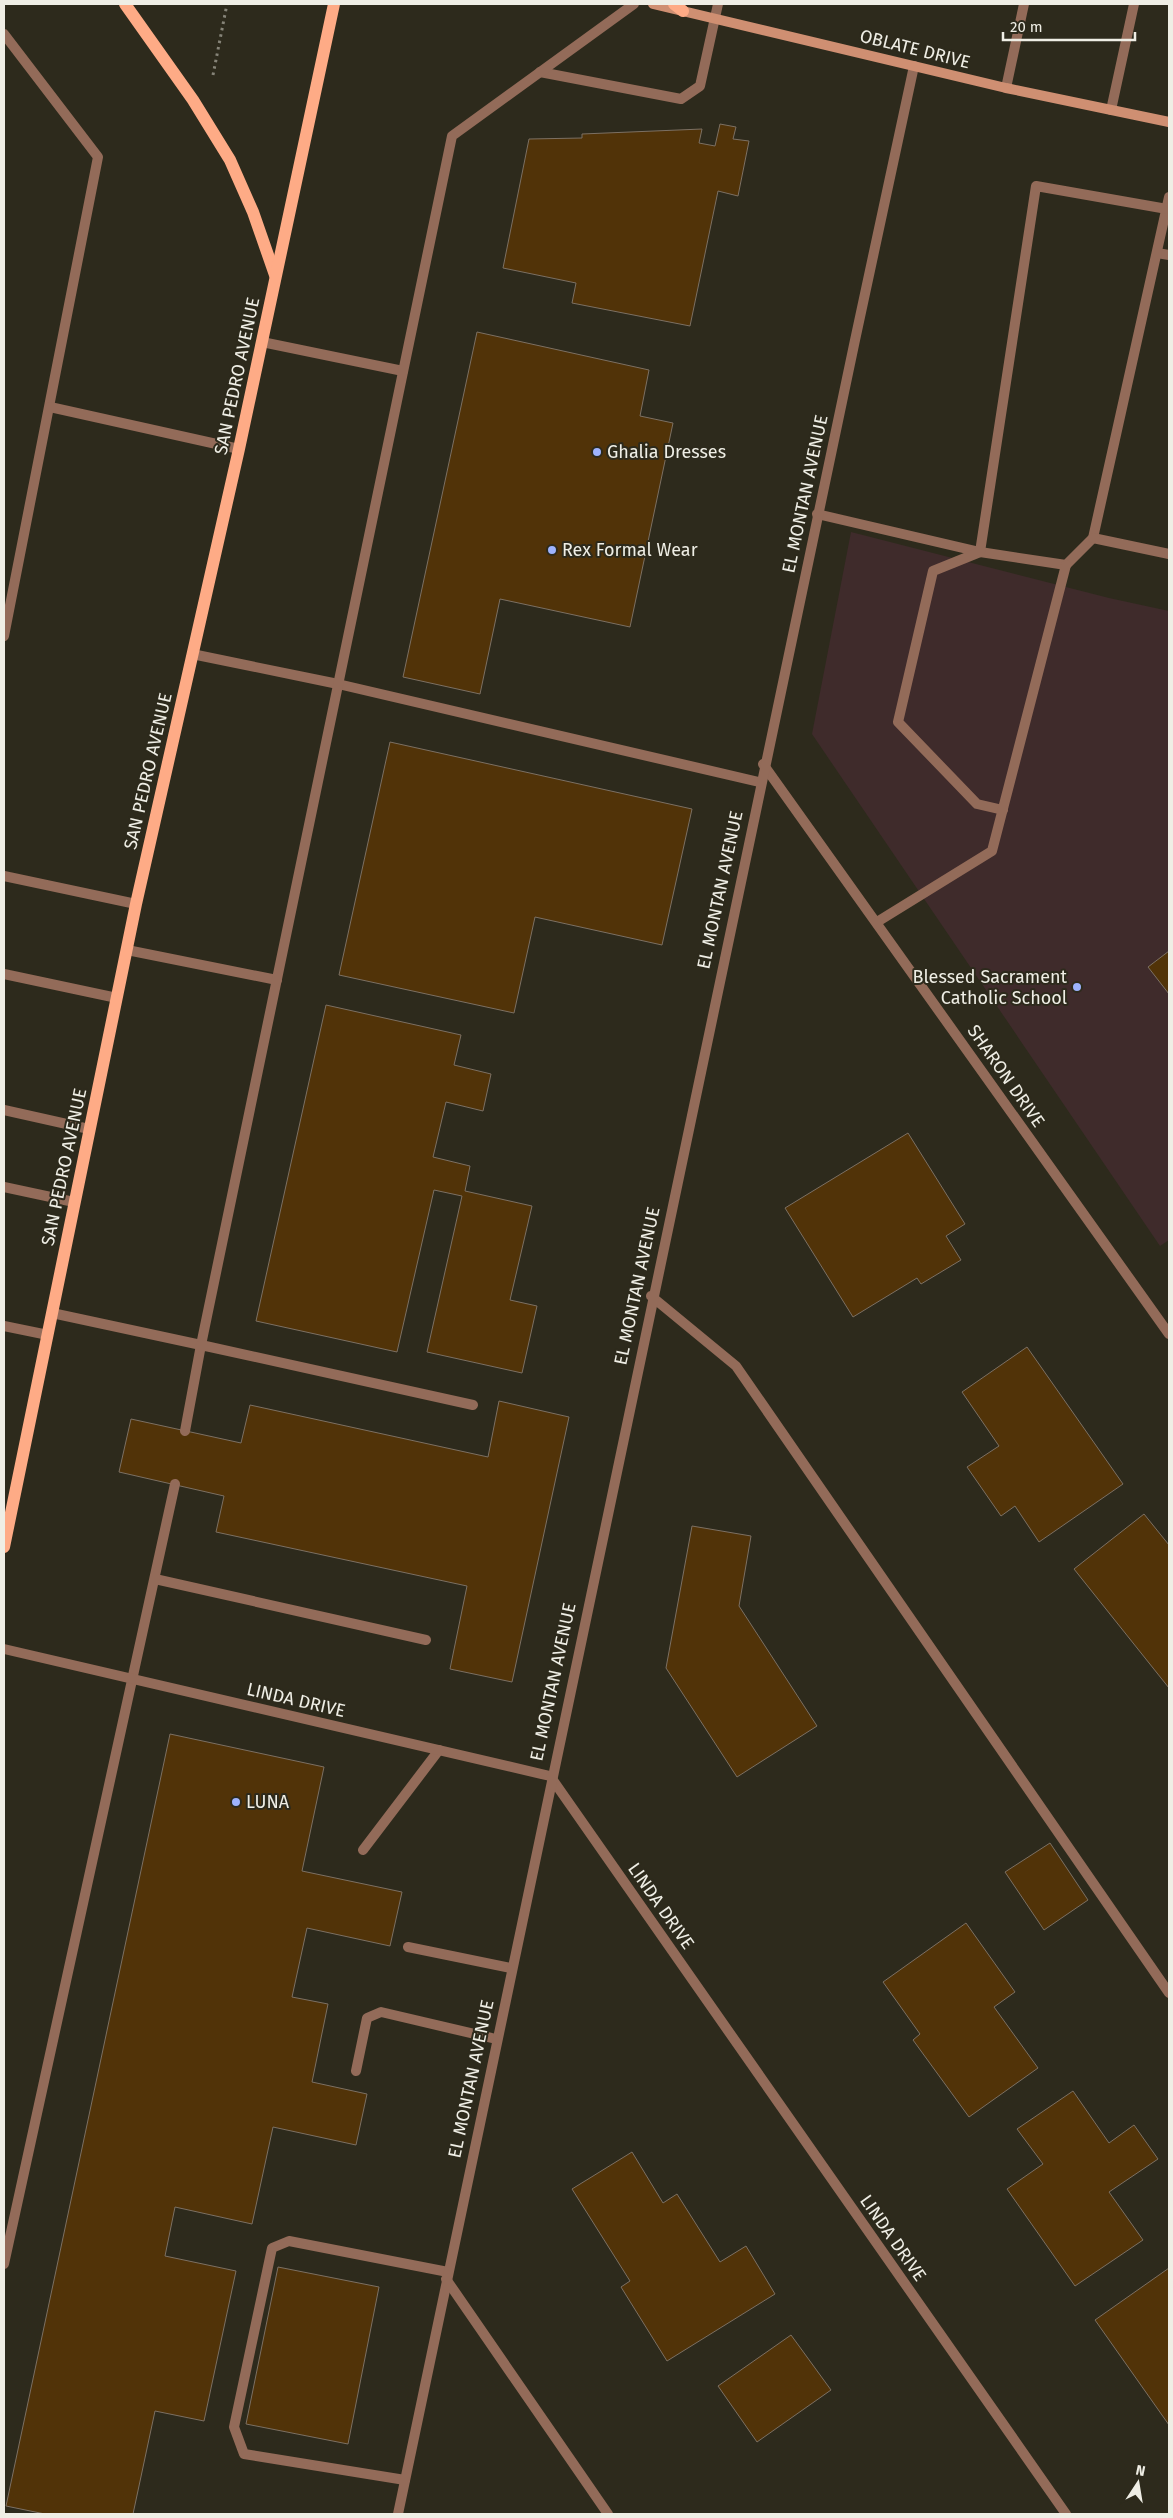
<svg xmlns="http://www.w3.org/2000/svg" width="1173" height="2518" viewBox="0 0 1173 2518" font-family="'Fira Sans',sans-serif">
  <rect width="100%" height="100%" fill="#2d2a1c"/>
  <polygon fill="#3f2b2b" points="851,532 1109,598 1169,611 1169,1240 1160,1246 812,734"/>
  <g fill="#513308" stroke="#7c7063">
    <polygon points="720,124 736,127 733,139 749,141 738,196 718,191 690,326 572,303 576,283 503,268 529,139 582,138 582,134 702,129 699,143 715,146"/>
    <polygon points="477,332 649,370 640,416 673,423 630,627 500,599 480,694 403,677"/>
    <polygon points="390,742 692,809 662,945 535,917 514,1013 339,975"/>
    <polygon points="1169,951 1169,994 1148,967"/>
    <polygon points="326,1005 461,1035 454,1065 491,1074 483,1111 446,1102 433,1157 470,1166 465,1191 532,1206 510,1300 537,1306 522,1373 427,1352 462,1196 434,1190 397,1352 256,1321"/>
    <polygon points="908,1133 965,1224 946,1236 961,1260 921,1284 917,1278 853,1317 785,1208"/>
    <polygon points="1027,1347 1123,1484 1039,1542 1015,1506 1001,1516 967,1467 999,1446 962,1392"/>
    <polygon points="499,1401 569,1417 512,1682 450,1669 467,1586 216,1532 224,1496 119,1472 131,1419 241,1443 250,1405 488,1457"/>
    <polygon points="1144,1514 1169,1545 1169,1688 1074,1569"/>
    <polygon points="692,1526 751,1536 739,1606 817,1726 737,1777 666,1668"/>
    <polygon points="170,1734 324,1767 302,1871 402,1892 390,1946 307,1928 292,1997 328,2004 312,2082 367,2094 356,2145 273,2127 252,2224 175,2207 165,2256 236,2271 204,2421 155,2411 133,2514 45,2514 6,2506"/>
    <polygon points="1050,1843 1088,1900 1044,1930 1005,1872"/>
    <polygon points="966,1923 1015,1992 994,2007 1038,2068 969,2117 913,2040 920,2034 883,1982"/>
    <polygon points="1073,2091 1109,2143 1134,2125 1158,2159 1109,2192 1143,2240 1075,2286 1007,2189 1043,2164 1017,2129"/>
    <polygon points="632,2152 663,2203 677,2194 720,2262 746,2246 775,2294 667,2361 621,2287 630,2281 572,2189"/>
    <polygon points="278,2267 379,2287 348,2444 246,2424"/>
    <polygon points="1169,2268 1169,2425 1095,2320"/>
    <polygon points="791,2335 831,2390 757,2442 718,2386"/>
  </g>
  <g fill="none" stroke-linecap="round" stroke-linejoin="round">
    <polyline stroke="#868478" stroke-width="3" stroke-dasharray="2.5 4" stroke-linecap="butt" points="213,75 227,4"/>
    <g stroke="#936b59" stroke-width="10">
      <polyline points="4,34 98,157 4,636"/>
      <polyline points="540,72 681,99 700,86 718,4"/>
      <polyline points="1006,88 1024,4"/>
      <polyline points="1157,253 1169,255"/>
      <polyline points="262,342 403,371"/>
      <polyline points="50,407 239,449"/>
      <polyline points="817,514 980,552 1066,565 1093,538 1169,197"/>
      <polyline points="1093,538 1169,554"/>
      <polyline points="192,654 338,684 759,782"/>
      <polyline points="1003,810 977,804 898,722 933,571 980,552 1036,186 1167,209"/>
      <polyline points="4,876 136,904"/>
      <polyline points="877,922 992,851 1066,565"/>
      <polyline points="127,950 277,980"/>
      <polyline points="4,974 117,998"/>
      <polyline points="4,1110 89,1129"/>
      <polyline points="4,1187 74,1202"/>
      <polyline points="651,1296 736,1366 1169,1993"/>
      <polyline points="52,1313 201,1345 452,136 634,4"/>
      <polyline points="4,1326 48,1335"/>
      <polyline points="185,1431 201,1345 473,1405"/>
      <polyline points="155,1579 426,1640"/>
      <polyline points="363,1850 439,1750"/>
      <polyline points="408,1947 511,1968"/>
      <polyline points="356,2071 367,2018 381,2012 496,2039"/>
      <polyline points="4,2264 175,1484"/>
      <polyline points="446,2279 608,2514"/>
      <polyline points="405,2480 244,2454 234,2427 272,2248 289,2241 448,2272"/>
    </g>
    <g stroke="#936b59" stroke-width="10">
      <polyline points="1111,110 1134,4"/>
      <polyline points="763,764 1169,1334"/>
      <polyline points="4,1649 550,1776 1066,2514"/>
      <path d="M398 2514C567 1697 738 881 914 66"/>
    </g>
    <polyline stroke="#cf8f72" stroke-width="10" points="653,4 1006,88 1169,122"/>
    <g stroke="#feab86" stroke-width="12">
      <polyline points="125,4 193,100 230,160 253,212 275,275"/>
      <polyline points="674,4 683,11"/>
      <polyline points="4,1547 136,904 239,449 334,4"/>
    </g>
  </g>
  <g fill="#9eb3fd" stroke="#2d2a1c" stroke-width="2">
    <circle cx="597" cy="452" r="5"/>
    <circle cx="552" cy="550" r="5"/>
    <circle cx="1077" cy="987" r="5"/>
    <circle cx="236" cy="1802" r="5"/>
  </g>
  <g text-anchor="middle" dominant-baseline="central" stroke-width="4" stroke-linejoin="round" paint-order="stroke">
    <g font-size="18" fill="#efeee5" stroke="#2d2a1c">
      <text transform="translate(915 49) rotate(14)">OBLATE DRIVE</text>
      <text transform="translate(237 376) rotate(-78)">SAN PEDRO AVENUE</text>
      <text transform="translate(805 494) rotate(-78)">EL MONTAN AVENUE</text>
      <text transform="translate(148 771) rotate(-77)">SAN PEDRO AVENUE</text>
      <text transform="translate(720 890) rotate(-78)">EL MONTAN AVENUE</text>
      <text transform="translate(1006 1076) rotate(55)">SHARON DRIVE</text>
      <text transform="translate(64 1167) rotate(-78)">SAN PEDRO AVENUE</text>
      <text transform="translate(637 1286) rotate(-78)">EL MONTAN AVENUE</text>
      <text transform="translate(553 1682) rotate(-78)">EL MONTAN AVENUE</text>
      <text transform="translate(296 1700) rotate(13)">LINDA DRIVE</text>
      <text transform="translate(661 1906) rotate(55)">LINDA DRIVE</text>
      <text transform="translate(471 2079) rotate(-78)">EL MONTAN AVENUE</text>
      <text transform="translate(893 2238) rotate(55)">LINDA DRIVE</text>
    </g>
    <g font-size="18" fill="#efeee5" stroke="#2d2a1c" text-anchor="start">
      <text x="607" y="452">Ghalia Dresses</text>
      <text x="562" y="550">Rex Formal Wear</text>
      <text x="1067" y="977" text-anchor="end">Blessed Sacrament<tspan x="1067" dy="21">Catholic School</tspan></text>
      <text x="246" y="1802">LUNA</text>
    </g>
  </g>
  <rect width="1173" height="2518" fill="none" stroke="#efeee5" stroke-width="10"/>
  <g transform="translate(1138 2483) rotate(12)" stroke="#2d2a1c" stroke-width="4" paint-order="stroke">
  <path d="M0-4L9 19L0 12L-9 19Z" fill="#efeee5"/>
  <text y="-8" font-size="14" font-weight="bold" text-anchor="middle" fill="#efeee5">N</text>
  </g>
  <path d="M1003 32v8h132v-8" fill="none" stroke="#efeee5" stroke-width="2.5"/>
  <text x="1010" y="32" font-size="15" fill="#efeee5" stroke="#2d2a1c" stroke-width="4" paint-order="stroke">20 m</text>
</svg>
